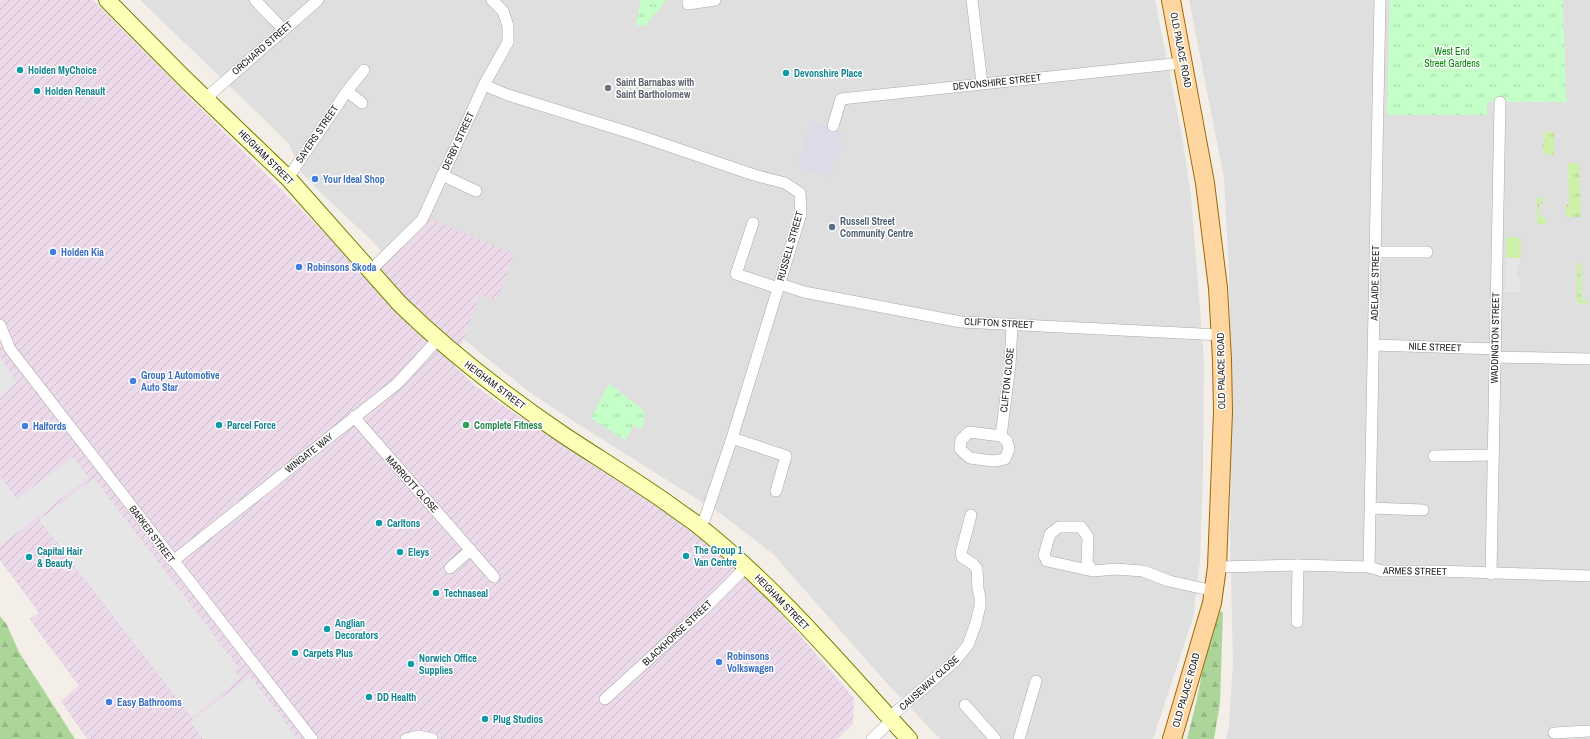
<svg xmlns="http://www.w3.org/2000/svg" width="1590" height="739" viewBox="0 0 1590 739" font-family="'Archivo Narrow',sans-serif">
  <defs>
    <pattern id="industrial-furrows" width="10" height="10" patternUnits="userSpaceOnUse"><rect width="10" height="10" fill="#ecd9e9"/><path d="M-1 1l2-2M0 10L10 0M9 11l2-2" fill="none" stroke="#cabac8"/></pattern>
    <pattern id="grass-tufts" width="24" height="20" patternUnits="userSpaceOnUse"><rect width="24" height="20" fill="#cef1aa"/><path d="M3 7l-1-3M5 7V3M7 7l1-3M15 17l-1-3M17 17v-4M19 17l1-3" fill="none" stroke="#b1ce92"/></pattern>
    <pattern id="forest-firs" width="22" height="20" patternUnits="userSpaceOnUse"><rect width="22" height="20" fill="#acd699"/><path d="M5 1l3.5 6h-7zM16 11l3.5 6h-7z" fill="#94b784"/></pattern>
    <pattern id="park-tufts" width="24" height="20" patternUnits="userSpaceOnUse"><rect width="24" height="20" fill="#c3ffc7"/><path d="M3 7l-1-3M5 7V3M7 7l1-3M15 17l-1-3M17 17v-4M19 17l1-3" fill="none" stroke="#a7daab"/></pattern>
  </defs>
  <rect width="100%" height="100%" fill="#f3efe8"/>
  <g fill="#e0dfdf">
    <polygon points="140,0 1155,0 1182,136 1191,196 1204,359 1203,473 1200,561 1193,618 1153,739 940,739 883,679 773,554 721,514 573,421 532,394 499,368 448,326 418,289 370,239 320,192 302,173 289,144 269,124"/>
    <polygon points="1189,0 1590,0 1590,739 1226,739 1229,725 1233,664 1230,529 1231,371 1229,274 1224,178"/>
  </g>
  <polygon fill="url(#industrial-furrows)" points="0,0 93,0 343,252 367,280 419,232 427,218 514,254 497,300 480,294 454,365 474,385 499,403 663,509 728,560 758,587 854,698 853,724 837,739 87,739 61,701 79,686 35,627 30,619 39,613 0,560"/>
  <g fill="url(#grass-tufts)">
    <polygon points="1544,132 1554,132 1554,155 1543,153"/>
    <polygon points="1568,163 1579,163 1581,217 1566,217 1566,204 1569,204"/>
    <polygon points="1543,197 1543,204 1539,204 1540,217 1546,217 1546,224 1537,224 1537,198"/>
    <polygon points="1577,263 1581,263 1582,300 1587,300 1587,304 1577,303"/>
  </g>
  <g fill="url(#forest-firs)">
    <polygon points="1214,610 1223,612 1220,703 1214,739 1187,739 1197,699"/>
    <polygon points="0,616 7,625 19,652 75,739 0,739"/>
  </g>
  <g fill="url(#park-tufts)">
    <polygon points="641,0 666,0 645,26 636,25"/>
    <polygon points="1390,0 1563,0 1566,102 1487,102 1487,115 1387,115"/>
    <polygon points="609,384 641,408 645,416 641,429 634,425 625,440 591,418"/>
  </g>
  <polygon fill="#cef1aa" points="1506,237 1521,238 1521,258 1506,258"/>
  <g fill="#e6e6e6">
    <polygon points="1506,258 1520,258 1520,265 1517,265 1517,278 1520,278 1520,292 1505,292"/>
    <polygon points="0,357 17,383 0,396"/>
    <polygon points="73,457 88,478 0,546 0,477 17,499"/>
    <polygon points="94,478 239,668 235,671 240,678 192,718 39,520"/>
    <polygon points="250,676 298,739 203,739 190,722"/>
  </g>
  <polygon fill="#dcdce9" points="811,122 841,132 838,141 841,142 839,146 843,148 836,157 830,177 803,168 799,159"/>
  <g fill="none" stroke-linecap="round" stroke-linejoin="round">
    <defs>
      <g id="street">
        <polyline points="255,0 283,29"/>
        <polyline points="688,0 688,4 715,0"/>
        <polyline points="972,0 982,83"/>
        <polyline points="484,85 508,95 637,135 754,175 785,183 800,193 801,214 732,438 705,518 699,526"/>
        <polyline points="347,91 362,103"/>
        <polyline points="206,98 318,0"/>
        <polyline points="833,126 841,99 1182,63"/>
        <polyline points="442,175 476,191"/>
        <polyline points="288,178 347,91 364,70"/>
        <polyline points="753,223 736,274 778,288"/>
        <polyline points="1376,252 1427,252"/>
        <polyline points="371,270 422,220 484,85 508,42 508,26 503,11 492,0"/>
        <polyline points="780,284 804,292 961,322 1221,335"/>
        <polyline points="0,325 10,349 312,739"/>
        <polyline points="1374,345 1496,349"/>
        <polyline points="1495,357 1590,359"/>
        <polyline points="354,417 494,577"/>
        <polygon points="969,432 1001,436 1007,441 1009,449 1005,459 993,461 970,458 960,449 961,440"/>
        <polyline points="1001,436 1010,365 1012,325"/>
        <polyline points="732,438 786,456 776,491"/>
        <polyline points="1434,456 1493,455"/>
        <polyline points="1371,508 1423,510"/>
        <polyline points="173,561 398,383 438,339"/>
        <polyline points="1217,567 1298,565 1369,567 1382,571 1439,571 1590,576"/>
        <polyline points="1369,567 1380,0"/>
        <polyline points="450,568 470,550"/>
        <polyline points="1093,571 1087,563 1088,537 1081,527 1059,527 1050,534 1044,555 1047,561 1093,571 1115,569 1143,571 1169,581 1214,591"/>
        <polyline points="1491,574 1500,102"/>
        <polyline points="1297,622 1298,565"/>
        <polyline points="605,699 703,610 747,566"/>
        <polyline points="965,705 995,739"/>
        <polyline points="890,717 955,661 968,645 976,623 980,606 980,597 978,589 977,569 973,564 962,557 961,553 971,515"/>
        <polyline points="1554,733 1590,731"/>
        <polyline points="406,739 418,736 432,739"/>
        <polyline points="872,739 892,720"/>
        <polyline points="1019,739 1036,681"/>
      </g>
      <path id="secondary" d="M107 0 184 78 288 178 399 303C450 353 506 396 565 436 600 459 636 481 670 505 680 513 691 519 700 527 778 589 842 666 909 739"/>
      <polyline id="primary" points="1171,0 1205,183 1218,288 1222,360 1223,412 1217,567 1212,603 1172,739"/>
    </defs>
    <use href="#street" stroke="#a9a9a9" stroke-width="12"/>
    <use href="#secondary" stroke="#758100" stroke-width="18"/>
    <use href="#primary" stroke="#9f6800" stroke-width="20"/>
    <use href="#street" stroke="#fff" stroke-width="11"/>
    <use href="#secondary" stroke="#fdffb9" stroke-width="16"/>
    <use href="#primary" stroke="#ffd5a0" stroke-width="18"/>
  </g>
  <g fill="#0f9aa8" stroke="#fff" stroke-width="1.5">
    <circle cx="20" cy="70" r="4"/>
    <circle cx="786" cy="73" r="4"/>
    <circle cx="37" cy="91" r="4"/>
    <circle cx="219" cy="425" r="4"/>
    <circle cx="379" cy="523" r="4"/>
    <circle cx="400" cy="552" r="4"/>
    <circle cx="686" cy="556" r="4"/>
    <circle cx="29" cy="557" r="4"/>
    <circle cx="436" cy="593" r="4"/>
    <circle cx="327" cy="629" r="4"/>
    <circle cx="295" cy="653" r="4"/>
    <circle cx="411" cy="664" r="4"/>
    <circle cx="369" cy="697" r="4"/>
    <circle cx="485" cy="719" r="4"/>
  </g>
  <circle fill="#6b7280" stroke="#fff" stroke-width="1.5" cx="608" cy="88" r="4"/>
  <g fill="#3f7fe0" stroke="#fff" stroke-width="1.5">
    <circle cx="315" cy="179" r="4"/>
    <circle cx="53" cy="252" r="4"/>
    <circle cx="299" cy="267" r="4"/>
    <circle cx="133" cy="381" r="4"/>
    <circle cx="25" cy="426" r="4"/>
    <circle cx="719" cy="662" r="4"/>
    <circle cx="109" cy="702" r="4"/>
  </g>
  <circle fill="#5c6f8a" stroke="#fff" stroke-width="1.5" cx="832" cy="227" r="4"/>
  <circle fill="#2e9e5b" stroke="#fff" stroke-width="1.5" cx="466" cy="425" r="4"/>
  <g text-anchor="middle" dominant-baseline="central" stroke-width="3" stroke-linejoin="round" paint-order="stroke">
    <g font-size="10" fill="#222" stroke="#fff">
      <text transform="translate(262 48) rotate(-41)">ORCHARD STREET</text>
      <text transform="translate(1181 50) rotate(79)">OLD PALACE ROAD</text>
      <text transform="translate(997 82) rotate(-6)">DEVONSHIRE STREET</text>
      <text transform="translate(317 134) rotate(-56)">SAYERS STREET</text>
      <text transform="translate(458 141) rotate(-65)">DERBY STREET</text>
      <text transform="translate(266 157) rotate(45)">HEIGHAM STREET</text>
      <text transform="translate(790 246) rotate(-74)">RUSSELL STREET</text>
      <text transform="translate(1375 283) rotate(-89)">ADELAIDE STREET</text>
      <text transform="translate(999 323) rotate(3)">CLIFTON STREET</text>
      <text transform="translate(1495 338) rotate(-89)">WADDINGTON STREET</text>
      <text transform="translate(1435 347) rotate(2)">NILE STREET</text>
      <text transform="translate(1221 371) rotate(-91)">OLD PALACE ROAD</text>
      <text transform="translate(1007 380) rotate(-84)">CLIFTON CLOSE</text>
      <text transform="translate(495 385) rotate(37)">HEIGHAM STREET</text>
      <text transform="translate(309 453) rotate(-38)">WINGATE WAY</text>
      <text transform="translate(412 484) rotate(48)">MARRIOTT CLOSE</text>
      <text transform="translate(152 534) rotate(53)">BARKER STREET</text>
      <text transform="translate(1415 571) rotate(1)">ARMES STREET</text>
      <text transform="translate(782 602) rotate(46)">HEIGHAM STREET</text>
      <text transform="translate(677 633) rotate(-43)">BLACKHORSE STREET</text>
      <text transform="translate(929 683) rotate(-42)">CAUSEWAY CLOSE</text>
      <text transform="translate(1186 690) rotate(-74)">OLD PALACE ROAD</text>
    </g>
    <g font-size="10" fill="#02890a" stroke="#fff">
      <text x="1452" y="51">West End<tspan x="1452" dy="12">Street Gardens</tspan></text>
    </g>
    <g font-size="10" font-weight="bold" fill="#0d838f" stroke="#fff" text-anchor="start">
      <text x="28" y="70">Holden MyChoice</text>
      <text x="794" y="73">Devonshire Place</text>
      <text x="45" y="91">Holden Renault</text>
      <text x="227" y="425">Parcel Force</text>
      <text x="387" y="523">Carltons</text>
      <text x="694" y="550">The Group 1<tspan x="694" dy="12">Van Centre</tspan></text>
      <text x="37" y="551">Capital Hair<tspan x="37" dy="12">&amp; Beauty</tspan></text>
      <text x="408" y="552">Eleys</text>
      <text x="444" y="593">Technaseal</text>
      <text x="335" y="623">Anglian<tspan x="335" dy="12">Decorators</tspan></text>
      <text x="303" y="653">Carpets Plus</text>
      <text x="419" y="658">Norwich Office<tspan x="419" dy="12">Supplies</tspan></text>
      <text x="377" y="697">DD Health</text>
      <text x="493" y="719">Plug Studios</text>
    </g>
    <g font-size="10" font-weight="bold" fill="#5b616d" stroke="#fff" text-anchor="start">
      <text x="616" y="82">Saint Barnabas with<tspan x="616" dy="12">Saint Bartholomew</tspan></text>
    </g>
    <g font-size="10" font-weight="bold" fill="#366cbe" stroke="#fff" text-anchor="start">
      <text x="323" y="179">Your Ideal Shop</text>
      <text x="61" y="252">Holden Kia</text>
      <text x="307" y="267">Robinsons Skoda</text>
      <text x="141" y="375">Group 1 Automotive<tspan x="141" dy="12">Auto Star</tspan></text>
      <text x="33" y="426">Halfords</text>
      <text x="727" y="656">Robinsons<tspan x="727" dy="12">Volkswagen</tspan></text>
      <text x="117" y="702">Easy Bathrooms</text>
    </g>
    <g font-size="10" font-weight="bold" fill="#4e5e75" stroke="#fff" text-anchor="start">
      <text x="840" y="221">Russell Street<tspan x="840" dy="12">Community Centre</tspan></text>
    </g>
    <g font-size="10" font-weight="bold" fill="#27864d" stroke="#fff" text-anchor="start">
      <text x="474" y="425">Complete Fitness</text>
    </g>
  </g>
</svg>
